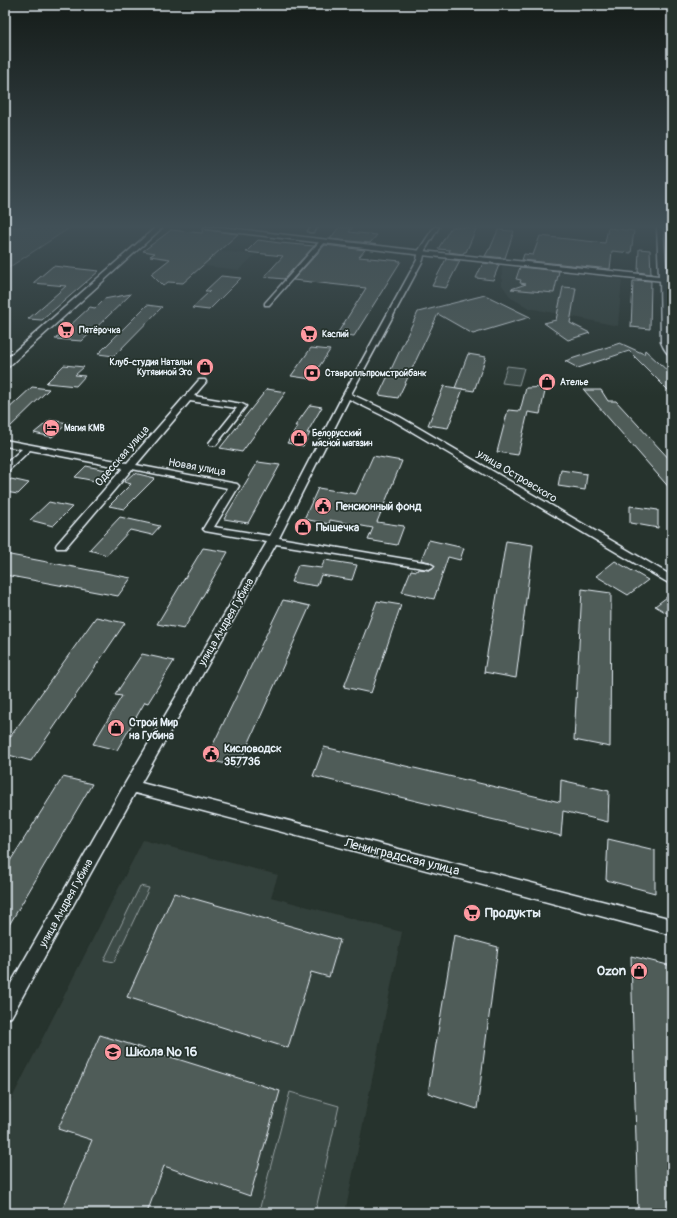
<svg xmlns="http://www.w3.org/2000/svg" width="677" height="1218" viewBox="0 0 677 1218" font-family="Pangolin,sans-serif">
  <rect width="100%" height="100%" fill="#26332d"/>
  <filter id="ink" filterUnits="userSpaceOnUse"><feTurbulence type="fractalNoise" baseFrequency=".025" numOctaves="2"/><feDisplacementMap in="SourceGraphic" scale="8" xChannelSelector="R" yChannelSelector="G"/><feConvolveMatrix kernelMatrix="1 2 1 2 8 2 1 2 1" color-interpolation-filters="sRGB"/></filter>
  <g filter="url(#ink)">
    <g fill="#333f3a">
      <polygon points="214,250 255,255 239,270 197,265"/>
      <polygon points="502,266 622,279 618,326 529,308 511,298 502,285"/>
      <polygon points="143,840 278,875 271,897 402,932 345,1213 5,1213 5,1112"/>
    </g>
    <g fill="#3e4b47" stroke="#939ea0">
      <polygon points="5,227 71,227 5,270"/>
      <polygon points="507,366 524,368 519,385 502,383"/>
      <polygon points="140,886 149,888 114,962 104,960"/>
      <polygon points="290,1092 339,1106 315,1213 265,1213 259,1211"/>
    </g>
    <g fill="#505c59" stroke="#e8f1f8">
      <polygon points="339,227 353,227 349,232 377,235 370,243 330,239"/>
      <polygon points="451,227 477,227 466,252 464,252 463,254 449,252 450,250 438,249"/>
      <polygon points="203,228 207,230 238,234 183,283 168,282 163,286 151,274 170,259 150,256 155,253 143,251 171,230 202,233"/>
      <polygon points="608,228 634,231 631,253 612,251 610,269 522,260 524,254 533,255 540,236 605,243"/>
      <polygon points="498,230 514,231 505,258 485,256 489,249 490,249"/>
      <polygon points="258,240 280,243 314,246 284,279 264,277 283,256 246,252"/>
      <polygon points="325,245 365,250 359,257 401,261 354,336 337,334 366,288 293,280"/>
      <polygon points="639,249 650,250 651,274 638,272"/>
      <polygon points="446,259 460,261 446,288 432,286"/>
      <polygon points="483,263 499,265 493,280 476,278"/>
      <polygon points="53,266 99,271 42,320 28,319 66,286 33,283"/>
      <polygon points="520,267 559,271 554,293 511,289 526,284 520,283 521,280 516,279"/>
      <polygon points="221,276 241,278 209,310 192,308 210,291 205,291"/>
      <polygon points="638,280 651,281 650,329 631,327 633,281 638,281"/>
      <polygon points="563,287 576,288 570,323 590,333 568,340 544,323 556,320"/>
      <polygon points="131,294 82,341 55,339 90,307 95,308 104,299"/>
      <polygon points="485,295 530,317 473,334 438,314 398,398 379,395 418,312"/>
      <polygon points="147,305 162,307 114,356 98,354"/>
      <polygon points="620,343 644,354 645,350 672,375 672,394 629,351 578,368 565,361"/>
      <polygon points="311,348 330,350 311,379 291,376"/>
      <polygon points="468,354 486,357 474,391 455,388"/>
      <polygon points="64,365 84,367 75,375 85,376 76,386 46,383"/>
      <polygon points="444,386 463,389 448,428 428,425"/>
      <polygon points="32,387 49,389 5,432 5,412"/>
      <polygon points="546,387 540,414 528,412 518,455 497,452 508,410 520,411 526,388"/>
      <polygon points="267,389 286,392 242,452 220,448"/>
      <polygon points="584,390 601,390 608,401 616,401 672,462 672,491"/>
      <polygon points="310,405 322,407 307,433 310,433 303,446 287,443 298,426 295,426"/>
      <polygon points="50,420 68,423 52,437 34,433"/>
      <polygon points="373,456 402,461 377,522 404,526 397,545 368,540 373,528 330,520 329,524 304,519 318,488 356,494"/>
      <polygon points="258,462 280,465 248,523 224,519"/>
      <polygon points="86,466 106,470 95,481 75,477"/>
      <polygon points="561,470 587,474 585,490 558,486"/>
      <polygon points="134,473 155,478 124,509 109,506 131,484 124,482"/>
      <polygon points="11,479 29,483 18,494 5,492 5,486"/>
      <polygon points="49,502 72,507 53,526 30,520"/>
      <polygon points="630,506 658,510 658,528 630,523"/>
      <polygon points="120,517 160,526 152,535 130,530 107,555 89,550"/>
      <polygon points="429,540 464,548 460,560 448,557 434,599 402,592 411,570 417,571 418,569 429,570 435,567 430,562 421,560"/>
      <polygon points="506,541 533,545 516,678 484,672"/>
      <polygon points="203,548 228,552 184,629 157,624"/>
      <polygon points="5,554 84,569 131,578 118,596 5,575"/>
      <polygon points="325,560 357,565 352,580 321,575 317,586 291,582 298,565 321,568"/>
      <polygon points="615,561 648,580 628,595 596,576"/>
      <polygon points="582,589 611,593 610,747 574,740"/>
      <polygon points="667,597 672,600 672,616 655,606"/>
      <polygon points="283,600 310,606 238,767 206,759"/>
      <polygon points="377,601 401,605 371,693 344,687"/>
      <polygon points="96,617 125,623 31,761 5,754 5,744"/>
      <polygon points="142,654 174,661 148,703 145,702 117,750 93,744 122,696 115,695"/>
      <polygon points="324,747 560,802 561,780 609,791 608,822 563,811 561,836 313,776"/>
      <polygon points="63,777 92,784 5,932 5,869"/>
      <polygon points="608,839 655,850 655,893 606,880"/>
      <polygon points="174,893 340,940 329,977 311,972 288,1048 127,997"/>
      <polygon points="454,935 498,947 477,1109 428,1093"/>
      <polygon points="631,956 672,966 672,1213 638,1213"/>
      <polygon points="100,1035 280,1091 250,1196 164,1166 147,1213 61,1213 92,1140 58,1129"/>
    </g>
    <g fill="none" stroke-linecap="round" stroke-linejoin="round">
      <defs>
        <g id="minor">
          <polygon points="312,227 318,227 313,232 309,232 308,231"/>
          <polygon points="434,227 439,227 425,250 423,260 351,394 400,417 672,576 672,585 394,421 349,399 279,538 429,563 434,566 429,569 276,544 141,783 672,919 672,935 135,793 11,1017 5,1019 5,994 126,782 267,542 205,531 203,529 228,488 132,469 65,548 57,548 56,546 57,544 123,468 30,450 8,471 5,472 5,464 22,449 5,446 5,440 127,463 199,380 205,380 206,382 194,396 242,404 246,406 216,445 210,445 209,443 237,408 190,401 136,465 237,484 239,486 214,527 270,536 343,395 417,260 419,250"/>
          <polygon points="321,240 326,241 269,305 265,305 265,303"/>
          <path d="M663 277 666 279 669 342 672 349V356C667 355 663 347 661 342L660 279Z"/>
        </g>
        <g id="tertiary">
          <polygon points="156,227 163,227 8,367 5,368 5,360"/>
          <polygon points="204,227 220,227 422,251 659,276 657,227 663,227 667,279 663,281 422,255 207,229"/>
        </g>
      </defs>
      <use href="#minor" stroke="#e8f1f8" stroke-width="3"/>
      <use href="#tertiary" stroke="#e8f1f8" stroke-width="3"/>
      <use href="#minor" fill="#26332d" fill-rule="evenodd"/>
      <use href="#tertiary" fill="#26332d" fill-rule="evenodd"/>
    </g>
  </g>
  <linearGradient id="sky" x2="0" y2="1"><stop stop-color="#151c19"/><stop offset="0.57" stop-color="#415057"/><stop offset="1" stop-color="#415057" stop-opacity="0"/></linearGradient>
  <rect width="677" height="397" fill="url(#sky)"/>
  <defs>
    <symbol id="supermarket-disc" viewBox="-11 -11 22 22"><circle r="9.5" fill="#ff9aa2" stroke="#26332d"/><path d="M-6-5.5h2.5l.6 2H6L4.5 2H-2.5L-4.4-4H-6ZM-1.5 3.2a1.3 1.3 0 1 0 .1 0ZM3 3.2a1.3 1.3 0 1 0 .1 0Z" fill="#111"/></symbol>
    <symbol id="shop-disc" viewBox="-11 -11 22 22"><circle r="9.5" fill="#ff9aa2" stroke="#26332d"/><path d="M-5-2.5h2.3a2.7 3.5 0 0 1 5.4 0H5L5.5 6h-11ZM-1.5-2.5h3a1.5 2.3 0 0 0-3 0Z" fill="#111"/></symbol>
    <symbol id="bank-disc" viewBox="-11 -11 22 22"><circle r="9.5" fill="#ff9aa2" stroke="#26332d"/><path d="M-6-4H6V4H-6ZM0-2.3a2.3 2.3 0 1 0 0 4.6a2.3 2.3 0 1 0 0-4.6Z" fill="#111"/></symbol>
    <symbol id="hotel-disc" viewBox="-11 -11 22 22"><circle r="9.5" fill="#ff9aa2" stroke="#26332d"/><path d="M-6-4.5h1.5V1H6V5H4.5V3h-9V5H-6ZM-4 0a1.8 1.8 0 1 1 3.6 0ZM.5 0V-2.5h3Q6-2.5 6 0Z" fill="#111"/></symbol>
    <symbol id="civic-disc" viewBox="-11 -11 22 22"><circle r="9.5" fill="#ff9aa2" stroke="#26332d"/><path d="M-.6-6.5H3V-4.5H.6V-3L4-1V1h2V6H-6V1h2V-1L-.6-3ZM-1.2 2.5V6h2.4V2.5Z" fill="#111"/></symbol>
    <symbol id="school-disc" viewBox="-11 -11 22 22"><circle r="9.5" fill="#ff9aa2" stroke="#26332d"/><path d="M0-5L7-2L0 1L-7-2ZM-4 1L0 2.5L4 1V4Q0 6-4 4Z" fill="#111"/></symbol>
  </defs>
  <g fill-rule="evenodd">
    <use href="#supermarket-disc" x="56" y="320" width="20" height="20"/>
    <use href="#supermarket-disc" x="299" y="324" width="20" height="20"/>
    <use href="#shop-disc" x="195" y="357" width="20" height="20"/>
    <use href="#bank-disc" x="302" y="363" width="20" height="20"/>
    <use href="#shop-disc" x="537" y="372" width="20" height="20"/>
    <use href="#hotel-disc" x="41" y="418" width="20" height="20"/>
    <use href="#shop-disc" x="289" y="428" width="20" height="20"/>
    <use href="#civic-disc" x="313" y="496" width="20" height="20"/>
    <use href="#shop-disc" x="293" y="517" width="20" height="20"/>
    <use href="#shop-disc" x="106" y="718" width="20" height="20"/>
    <use href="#civic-disc" x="201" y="744" width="20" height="20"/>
    <use href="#supermarket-disc" x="462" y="903" width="20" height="20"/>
    <use href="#shop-disc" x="629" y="961" width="20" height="20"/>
    <use href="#school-disc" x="103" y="1042" width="20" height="20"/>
  </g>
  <g text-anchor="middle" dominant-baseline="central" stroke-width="3.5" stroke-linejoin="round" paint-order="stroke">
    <g font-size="9" font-weight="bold" fill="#e8f1f8" stroke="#26332d" text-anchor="start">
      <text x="79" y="330">Пятёрочка</text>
      <text x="322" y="334">Каспий</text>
      <text x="192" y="362" text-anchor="end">Клуб-студия Натальи<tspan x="192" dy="10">Кутявиной Эго</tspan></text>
      <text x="325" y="373">Ставропльпромстройбанк</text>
      <text x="560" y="382">Ателье</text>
      <text x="64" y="428">Магия КМВ</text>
      <text x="312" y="433">Белорусский<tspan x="312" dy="10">мясной магазин</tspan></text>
    </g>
    <g font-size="11" fill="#e8f1f8" stroke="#26332d">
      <text transform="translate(122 456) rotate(-49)">Одесская улица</text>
      <text transform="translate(197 467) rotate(10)">Новая улица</text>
      <text transform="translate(517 476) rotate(31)">улица Островского</text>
      <text transform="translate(226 622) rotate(-60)">улица Андрея Губина</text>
      <text transform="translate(66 903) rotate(-61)">улица Андрея Губина</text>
    </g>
    <g font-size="11" font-weight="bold" fill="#e8f1f8" stroke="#26332d" text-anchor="start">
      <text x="336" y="506">Пенсионный фонд</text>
      <text x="316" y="527">Пышечка</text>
      <text x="129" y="722">Строй Мир<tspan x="129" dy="13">на Губина</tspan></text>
      <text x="224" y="748">Кисловодск<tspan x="224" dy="13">357736</tspan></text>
    </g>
    <g font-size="13" fill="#e8f1f8" stroke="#26332d">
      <text transform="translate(402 857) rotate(14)">Ленинградская улица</text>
    </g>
    <g font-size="13" font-weight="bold" fill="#e8f1f8" stroke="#26332d" text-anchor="start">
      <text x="485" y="913">Продукты</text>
      <text x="626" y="971" text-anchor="end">Ozon</text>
      <text x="126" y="1052">Школа № 16</text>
    </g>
  </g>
  <rect width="677" height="1218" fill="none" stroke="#26332d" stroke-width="20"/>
  <rect x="10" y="10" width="657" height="1198" fill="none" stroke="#e8f1f8" stroke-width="1.5" filter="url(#ink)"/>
</svg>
